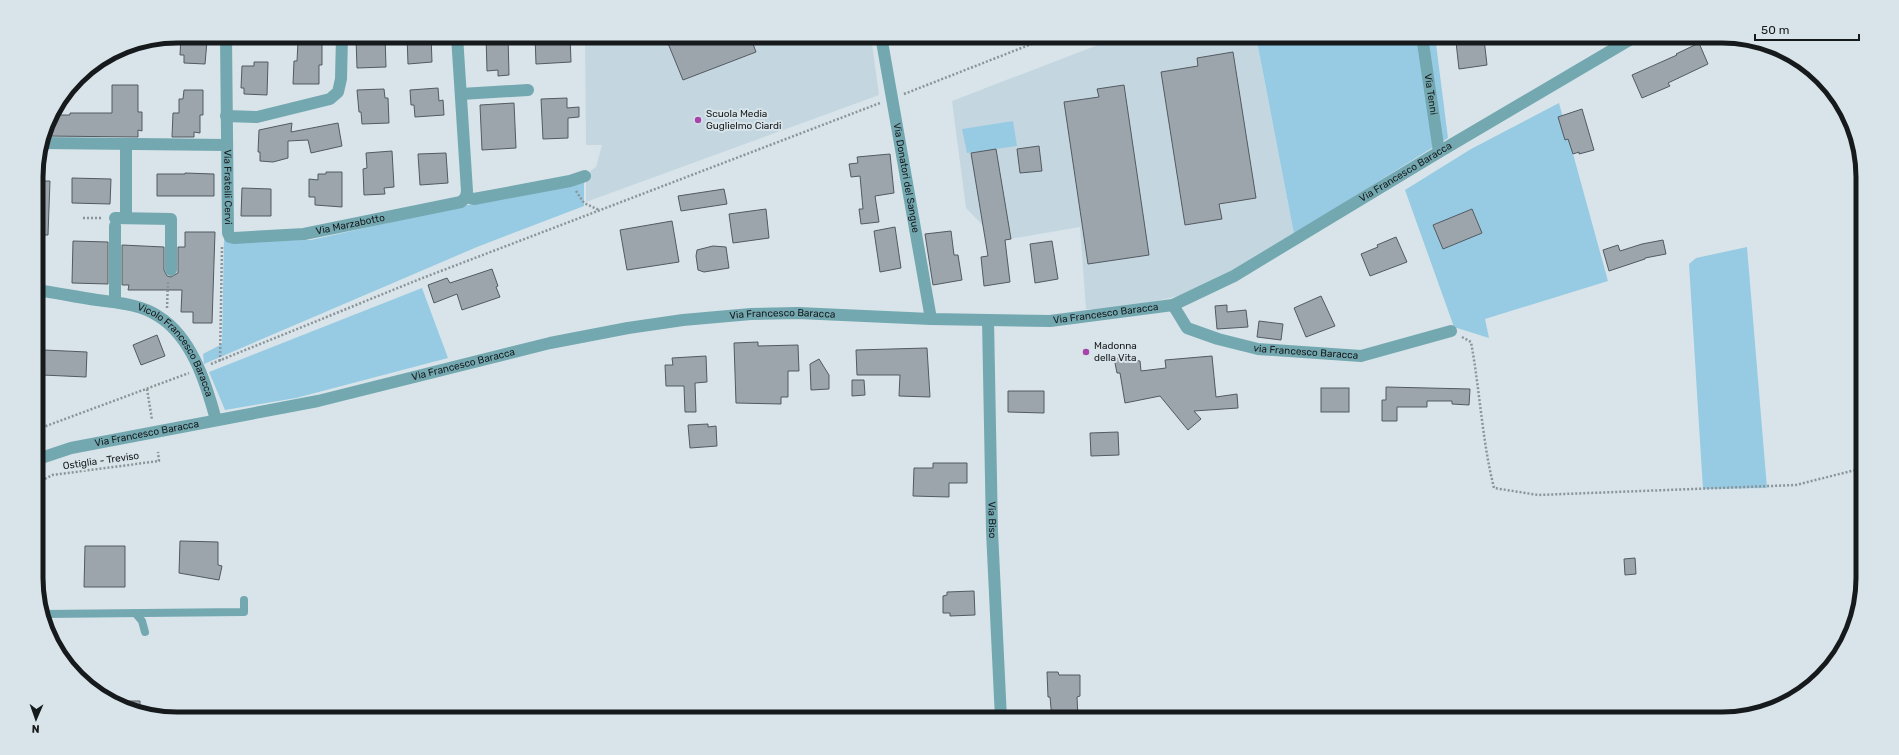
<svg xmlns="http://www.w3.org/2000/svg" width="1899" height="755" viewBox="0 0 1899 755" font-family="Rubik,sans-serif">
  <rect width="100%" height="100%" fill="#d8e4e9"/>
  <g fill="#c4d7e0">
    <polygon points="585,36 871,36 879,95 586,202 586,174 596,167 602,145 586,145"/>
    <polygon points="1121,36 1256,36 1294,234 1236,269 1201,288 1174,297 1121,309 1086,309 1080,227 998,241 966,208 952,101"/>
  </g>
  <g fill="#97cbe3">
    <polygon points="1256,36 1435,36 1448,138 1294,234"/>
    <polygon points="1559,103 1608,281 1485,319 1489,338 1454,327 1405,190 1471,149"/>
    <polygon points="1013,121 1017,146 967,153 962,129"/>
    <polygon points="584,179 584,206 477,247 204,364 203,354 222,344 224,239 242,241 311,240"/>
    <polygon points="1747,247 1767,488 1703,489 1689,264 1696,258"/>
    <polygon points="422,288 448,358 296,398 225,410 209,372"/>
  </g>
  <g fill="#9ca4ac" stroke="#535a61">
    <polygon points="181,36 205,36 205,41 207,41 205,64 184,63 184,55 180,55"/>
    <polygon points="366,36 385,36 386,67 357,68 356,38 366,38"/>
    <polygon points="407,36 431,36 432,62 408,64"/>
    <polygon points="486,36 508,36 509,75 498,76 498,70 487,71"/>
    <polygon points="535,36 570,36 571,62 536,64"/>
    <polygon points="665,36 750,36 756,52 683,80"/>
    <polygon points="1484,39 1487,65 1459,69 1456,42"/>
    <polygon points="298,42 322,42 322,65 319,65 319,84 293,84 294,61 297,61"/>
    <polygon points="1699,43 1708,64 1668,83 1670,86 1642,98 1632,75 1677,55 1676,54"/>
    <polygon points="1233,52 1256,198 1219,204 1222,219 1185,225 1161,72 1198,66 1197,58"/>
    <polygon points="254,62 268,62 267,95 244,94 244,88 241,88 242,66 254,66"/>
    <polygon points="112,85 138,85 138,112 142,112 142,131 138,130 138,137 45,136 50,115 70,115 70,113 112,113"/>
    <polygon points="1124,85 1149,255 1088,264 1064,102 1099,97 1097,89"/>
    <polygon points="438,88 439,101 443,100 444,115 415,117 414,105 411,105 410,90"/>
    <polygon points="384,89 385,98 388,98 389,123 362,124 361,112 359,112 357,90"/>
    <polygon points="184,90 203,90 203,115 200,115 200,133 194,132 194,137 172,137 173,113 179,113 179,99 183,99"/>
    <polygon points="567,98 567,108 579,107 579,117 568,118 568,138 543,139 541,99"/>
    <polygon points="514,103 516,148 482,150 480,105"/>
    <polygon points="1582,109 1594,150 1579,154 1579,152 1573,154 1568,139 1565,140 1558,117"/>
    <polygon points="292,123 291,132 338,123 342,146 311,153 308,140 288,141 288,158 273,162 260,161 260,152 258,152 259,130"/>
    <polygon points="1039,146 1042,171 1020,173 1017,149"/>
    <polygon points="996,149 1011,239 1005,240 1010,282 984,286 981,257 988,256 971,153"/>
    <polygon points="392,151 394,187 384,188 385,194 364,195 363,169 367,168 366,153"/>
    <polygon points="446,153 448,183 420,185 418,154"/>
    <polygon points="890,154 894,193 875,196 879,222 861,224 859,209 863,209 860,176 851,177 849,164 858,163 857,157"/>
    <polygon points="326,172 342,172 342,207 315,205 315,197 309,197 309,179 318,180 318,174 326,174"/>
    <polygon points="185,173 214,174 214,196 157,196 157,174 185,174"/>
    <polygon points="72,178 111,179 110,204 72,203"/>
    <polygon points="36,181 50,181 48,235 37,235"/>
    <polygon points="242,188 271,189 271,216 241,216"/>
    <polygon points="724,189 727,204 681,211 678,196"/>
    <polygon points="766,209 769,238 733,243 729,214"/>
    <polygon points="1472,209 1482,233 1443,249 1433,225"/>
    <polygon points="672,221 679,262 627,270 620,230"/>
    <polygon points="895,227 901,268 880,272 874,231"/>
    <polygon points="951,231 954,255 958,255 962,280 933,285 925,234"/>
    <polygon points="185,232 215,232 212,323 193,323 193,312 181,312 182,290 128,290 129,285 122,285 122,245 164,247 164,270 167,276 171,277 178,273 178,247 185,247"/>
    <polygon points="1396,237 1407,262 1370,276 1361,254 1378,247 1377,245"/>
    <polygon points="1663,240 1666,254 1645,258 1645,259 1609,271 1603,250 1618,245 1620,251 1642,244"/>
    <polygon points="73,241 108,242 108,284 72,283"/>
    <polygon points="1052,241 1058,279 1035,283 1030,244"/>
    <polygon points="713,246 726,247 729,268 704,272 698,270 696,256 697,250"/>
    <polygon points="492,269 498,286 496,287 500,297 462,310 457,294 434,303 428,285 447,278 450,283"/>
    <polygon points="1321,296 1335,326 1306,337 1294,308"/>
    <polygon points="1227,305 1227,312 1246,310 1248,327 1217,329 1215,306"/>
    <polygon points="1259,321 1283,324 1281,340 1257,337"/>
    <polygon points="157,335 165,356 141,365 133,345"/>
    <polygon points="758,342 758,346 798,345 799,371 788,371 788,397 781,397 781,404 736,403 734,343"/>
    <polygon points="927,348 930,397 899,396 900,375 857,375 856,350"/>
    <polygon points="44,350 87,352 86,377 43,375"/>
    <polygon points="706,356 707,382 695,383 696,412 685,412 684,386 666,386 665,365 673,365 672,358"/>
    <polygon points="1212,356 1216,397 1237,394 1238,408 1194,411 1201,419 1188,430 1160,396 1125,403 1120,373 1117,373 1114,358 1140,361 1141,371 1166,368 1165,360"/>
    <polygon points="819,359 829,375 829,389 811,390 810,364"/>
    <polygon points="852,380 864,380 865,395 852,396"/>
    <polygon points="1386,387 1470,389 1469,405 1452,404 1452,401 1427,401 1427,407 1397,407 1397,421 1382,421 1382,400 1386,400"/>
    <rect x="1321" y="388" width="28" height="24"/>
    <polygon points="1008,391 1044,391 1044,413 1008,412"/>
    <polygon points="708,424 708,427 716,426 717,446 690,448 688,425"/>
    <polygon points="1118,432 1119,455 1091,456 1090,433"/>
    <polygon points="933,463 967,463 967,483 949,483 949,497 913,496 914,468 933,468"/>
    <polygon points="180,541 218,542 218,565 222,566 219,580 179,573"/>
    <polygon points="85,546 125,546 125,587 84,587"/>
    <polygon points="1635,558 1636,574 1625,575 1624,559"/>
    <polygon points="974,591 975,615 950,616 950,613 943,613 943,596 947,595 947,592"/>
    <polygon points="1047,672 1058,672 1059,675 1080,675 1080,696 1077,697 1078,718 1052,719 1050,697 1048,697"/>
    <polygon points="116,701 140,701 140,713 131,711"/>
  </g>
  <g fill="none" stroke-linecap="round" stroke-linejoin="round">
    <g stroke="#8b9498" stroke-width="2.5" stroke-dasharray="2 2" stroke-linecap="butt">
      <polyline points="904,94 1052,36"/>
      <polyline points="576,191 584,203 599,210"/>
      <polyline points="83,218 102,218"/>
      <polyline points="167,308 168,281"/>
      <path d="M1462 337 1471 342C1480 391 1482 440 1494 488L1538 495 1796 485 1863 468"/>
      <polyline points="220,361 222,247"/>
      <polyline points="211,364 420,279 880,103"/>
      <polyline points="147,389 152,420"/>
      <polyline points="38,429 189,373"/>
      <polyline points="38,483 52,475 159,461 158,452"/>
    </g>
    <g stroke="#73a8b0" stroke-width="8">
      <polyline points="43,614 244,612 244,600"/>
      <polyline points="136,614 142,621 145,632"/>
    </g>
    <g stroke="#73a8b0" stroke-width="12">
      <path id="s1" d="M226 36 228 233 230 237 234 238 304 234 461 202 466 197 467 191 457 36"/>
      <path id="s2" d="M881 36 931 319"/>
      <path id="s3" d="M1422 36 1439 152"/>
      <polyline points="461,94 528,90"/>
      <polyline points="226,116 257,117 330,99 338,92 341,79 342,36"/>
      <polyline points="43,143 227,145"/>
      <polyline points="126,145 126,218"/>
      <polyline points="466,197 474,199 570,181 585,176"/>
      <polyline points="115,218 171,219 171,270"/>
      <path id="s4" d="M37 290C57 293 77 297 97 300 118 303 140 304 158 316 192 337 206 383 216 420"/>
      <polyline points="115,302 115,226"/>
      <path id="s5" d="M1173 305 1187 328 1218 339 1258 349 1361 356 1451 331"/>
      <path id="s6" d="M988 320 992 531 1001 719"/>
    </g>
    <path stroke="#73a8b0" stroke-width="12" id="s7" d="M38 459 71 448 318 401 550 343 628 328 683 320 751 314 798 313 931 319 1050 321 1173 305 1234 276 1439 152 1636 36"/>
  </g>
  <g fill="#a744ab" stroke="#d8e4e9" stroke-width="1.5">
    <circle cx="698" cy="120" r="4"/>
    <circle cx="1086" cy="352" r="4"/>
  </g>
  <g text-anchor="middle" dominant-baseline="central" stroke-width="4" stroke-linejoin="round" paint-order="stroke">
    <g font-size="10" fill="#161a1c" stroke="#d8e4e9">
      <text stroke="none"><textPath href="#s3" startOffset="59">Via Tenni</textPath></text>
      <text stroke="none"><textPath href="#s7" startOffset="1420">Via Francesco Baracca</textPath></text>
      <text stroke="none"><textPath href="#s2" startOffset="144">Via Donatori del Sangue</textPath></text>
      <text stroke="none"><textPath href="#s1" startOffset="151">Via Fratelli Cervi</textPath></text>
      <text stroke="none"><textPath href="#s1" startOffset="323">Via Marzabotto</textPath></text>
      <text stroke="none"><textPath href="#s7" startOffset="1084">Via Francesco Baracca</textPath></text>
      <text stroke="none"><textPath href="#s7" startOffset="760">Via Francesco Baracca</textPath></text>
      <text stroke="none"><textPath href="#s5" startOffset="149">via Francesco Baracca</textPath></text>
      <text stroke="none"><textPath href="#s4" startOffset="162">Vicolo Francesco Baracca</textPath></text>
      <text stroke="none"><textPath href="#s7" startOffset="436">Via Francesco Baracca</textPath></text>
      <text stroke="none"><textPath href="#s7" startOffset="112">Via Francesco Baracca</textPath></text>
      <text transform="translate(101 461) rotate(-8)">Ostiglia - Treviso</text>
      <text stroke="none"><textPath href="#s6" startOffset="200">Via Biso</textPath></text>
    </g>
    <g font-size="10" fill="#161a1c" stroke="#d8e4e9" text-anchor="start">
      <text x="706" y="114">Scuola Media<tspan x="706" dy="12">Guglielmo Ciardi</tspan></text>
      <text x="1094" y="346">Madonna<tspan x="1094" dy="12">della Vita</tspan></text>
    </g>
  </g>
  <path d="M0 0H1899V755H0ZM177 43H1722A134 134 0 0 1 1856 177V578A134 134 0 0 1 1722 712H177A134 134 0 0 1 43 578V177A134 134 0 0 1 177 43Z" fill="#d8e4e9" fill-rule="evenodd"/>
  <path fill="none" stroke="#161a1c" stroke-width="5" d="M177 43H1722A134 134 0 0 1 1856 177V578A134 134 0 0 1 1722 712H177A134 134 0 0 1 43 578V177A134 134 0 0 1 177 43Z"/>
  <g transform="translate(36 719) rotate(182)" stroke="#d8e4e9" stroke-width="3" paint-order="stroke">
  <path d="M0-3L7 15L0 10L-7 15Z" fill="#161a1c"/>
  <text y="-6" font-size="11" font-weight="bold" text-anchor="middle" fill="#161a1c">N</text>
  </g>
  <path d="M1755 34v6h104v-6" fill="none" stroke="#161a1c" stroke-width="2"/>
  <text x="1761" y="34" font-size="12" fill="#161a1c" stroke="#d8e4e9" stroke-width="3" paint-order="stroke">50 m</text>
</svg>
